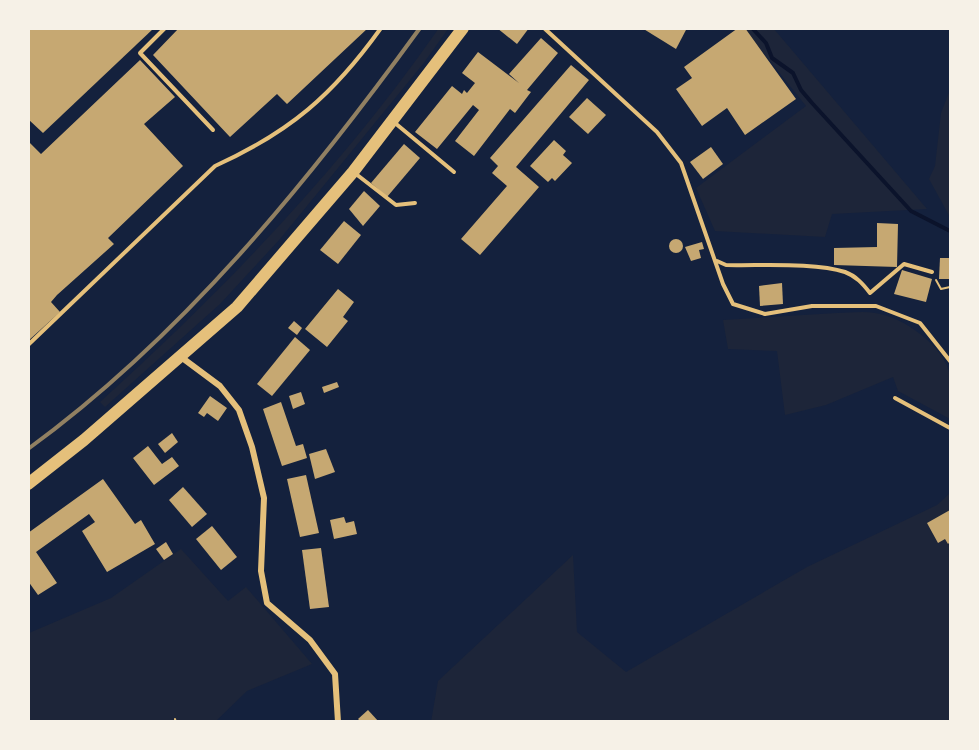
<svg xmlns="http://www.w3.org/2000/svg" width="979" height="750" viewBox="0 0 979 750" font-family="'Public Sans',sans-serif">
  <rect width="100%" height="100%" fill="#14213d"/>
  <g fill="#1d2539">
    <path d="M439 28 448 29 423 64 280 239 220 304 105 407 100 402C225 289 342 167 439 28Z"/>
    <polygon points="744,29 774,29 927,209 832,214 825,237 715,231 696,188 806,106"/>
    <polygon points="950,90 950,217 929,179 935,166 941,113"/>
    <path d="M837 313C849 313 863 311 875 313 902 316 946 347 950 376 952 390 951 405 950 419L898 391 893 377 826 405 785 415 777 351 728 349 723 320Z"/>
    <polygon points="950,493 950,721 431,722 438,681 573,555 577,632 626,672 807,567 937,505"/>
    <polygon points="181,549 228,601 246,587 312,664 247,691 216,721 29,722 29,633 111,598"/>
  </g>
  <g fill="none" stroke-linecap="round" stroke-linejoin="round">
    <polyline stroke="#0b132b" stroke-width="4" points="752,28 766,43 772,58 793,73 801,90 812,103 911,211 950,231"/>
  </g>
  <g fill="#c6a872">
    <polygon points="28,28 154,28 43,133 28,119"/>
    <polygon points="179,28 368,28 287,104 277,94 230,137 153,55"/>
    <polygon points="497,28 529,28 517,44"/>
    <polygon points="642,28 687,28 676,49"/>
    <polygon points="738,28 745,28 796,99 745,135 727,108 702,126 676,89 692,78 684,67"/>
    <polygon points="541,38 558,53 527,90 531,92 515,113 510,109 474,156 455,141 479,110 473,105 437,149 415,132 452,86 462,94 464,90 467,93 475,83 462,73 478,52 519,83 509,74"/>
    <polygon points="140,60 175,97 144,124 183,166 108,238 114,244 57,295 51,302 60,312 28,341 28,141 41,154"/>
    <polygon points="571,65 589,80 516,167 539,187 480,255 461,239 507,186 492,173 498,166 490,158"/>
    <polygon points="587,98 606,115 588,134 569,117"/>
    <polygon points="554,140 566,151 563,155 572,163 555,181 552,178 548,182 530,166"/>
    <polygon points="404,144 420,158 387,197 371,183"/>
    <polygon points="711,147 723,164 703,179 690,162"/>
    <polygon points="364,191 380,206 363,226 349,209"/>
    <polygon points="344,221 361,235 338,264 320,250"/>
    <polygon points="877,223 898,224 897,267 834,265 834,248 877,247"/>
    <circle cx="676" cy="246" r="7"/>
    <polygon points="702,242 704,249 699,250 701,258 691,261 685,247"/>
    <polygon points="940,258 950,258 950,279 939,279"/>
    <polygon points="902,270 932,279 926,302 894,294"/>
    <polygon points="782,283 783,304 760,306 759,286"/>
    <polygon points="338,289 354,302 343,317 348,321 327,347 305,329"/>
    <polygon points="294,321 302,328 297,335 288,328"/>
    <polygon points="295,337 310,350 272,396 257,384"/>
    <polygon points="337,382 339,387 324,393 322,387"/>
    <polygon points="301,392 305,404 293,409 289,396"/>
    <polygon points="210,396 227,408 218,421 207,413 204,417 198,413"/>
    <polygon points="281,402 296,446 303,444 307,458 282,466 263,409"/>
    <polygon points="172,433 178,442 165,453 158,444"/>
    <polygon points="148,446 162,464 172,457 179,466 154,485 133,458"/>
    <polygon points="326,449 335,472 315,479 309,454"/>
    <polygon points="306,475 319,533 300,537 287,479"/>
    <polygon points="103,479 135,524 141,520 155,544 107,572 82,531 95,522 89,514 36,552 57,583 38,595 28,581 28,533"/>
    <polygon points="183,487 207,514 192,527 169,500"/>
    <polygon points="950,510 950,542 948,544 945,539 938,543 927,523"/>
    <polygon points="344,517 346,523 354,521 357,534 334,539 330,520"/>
    <polygon points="212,526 237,557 221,570 196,539"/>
    <polygon points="166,542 173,554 164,560 156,549"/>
    <polygon points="321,548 329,607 310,609 302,550"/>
    <polygon points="368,710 379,722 361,722 358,719"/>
  </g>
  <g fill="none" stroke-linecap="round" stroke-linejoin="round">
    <g stroke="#e5c07b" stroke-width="2">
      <polyline points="936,280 941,289 950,287"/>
      <polyline points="175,719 176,722"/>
    </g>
    <g stroke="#e5c07b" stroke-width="4">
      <polyline points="165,28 140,53 213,130"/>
      <polyline points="544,28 657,132 681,163 723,284 733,304 765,314 812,306 876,306 920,323 950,361"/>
      <polyline points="395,123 454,172"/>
      <polyline points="356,174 396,205 415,203"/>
      <path d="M717 261 726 265C759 266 815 262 845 272 856 276 863 284 870 293L904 264 932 272"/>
      <path d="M28 345 215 166C290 132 333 95 381 28"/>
      <polyline points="895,398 950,428"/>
    </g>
    <polyline stroke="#e5c07b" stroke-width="6" points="181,357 220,386 239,410 252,447 264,498 261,571 267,603 310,640 335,674 338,722"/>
    <polyline stroke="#e5c07b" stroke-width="12" points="28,484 84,440 237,307 353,172 463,28"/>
    <path stroke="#918062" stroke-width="4" d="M28 449C183 336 308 182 420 28"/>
  </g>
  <rect width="979" height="750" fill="none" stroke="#f6f1e7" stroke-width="60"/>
</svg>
